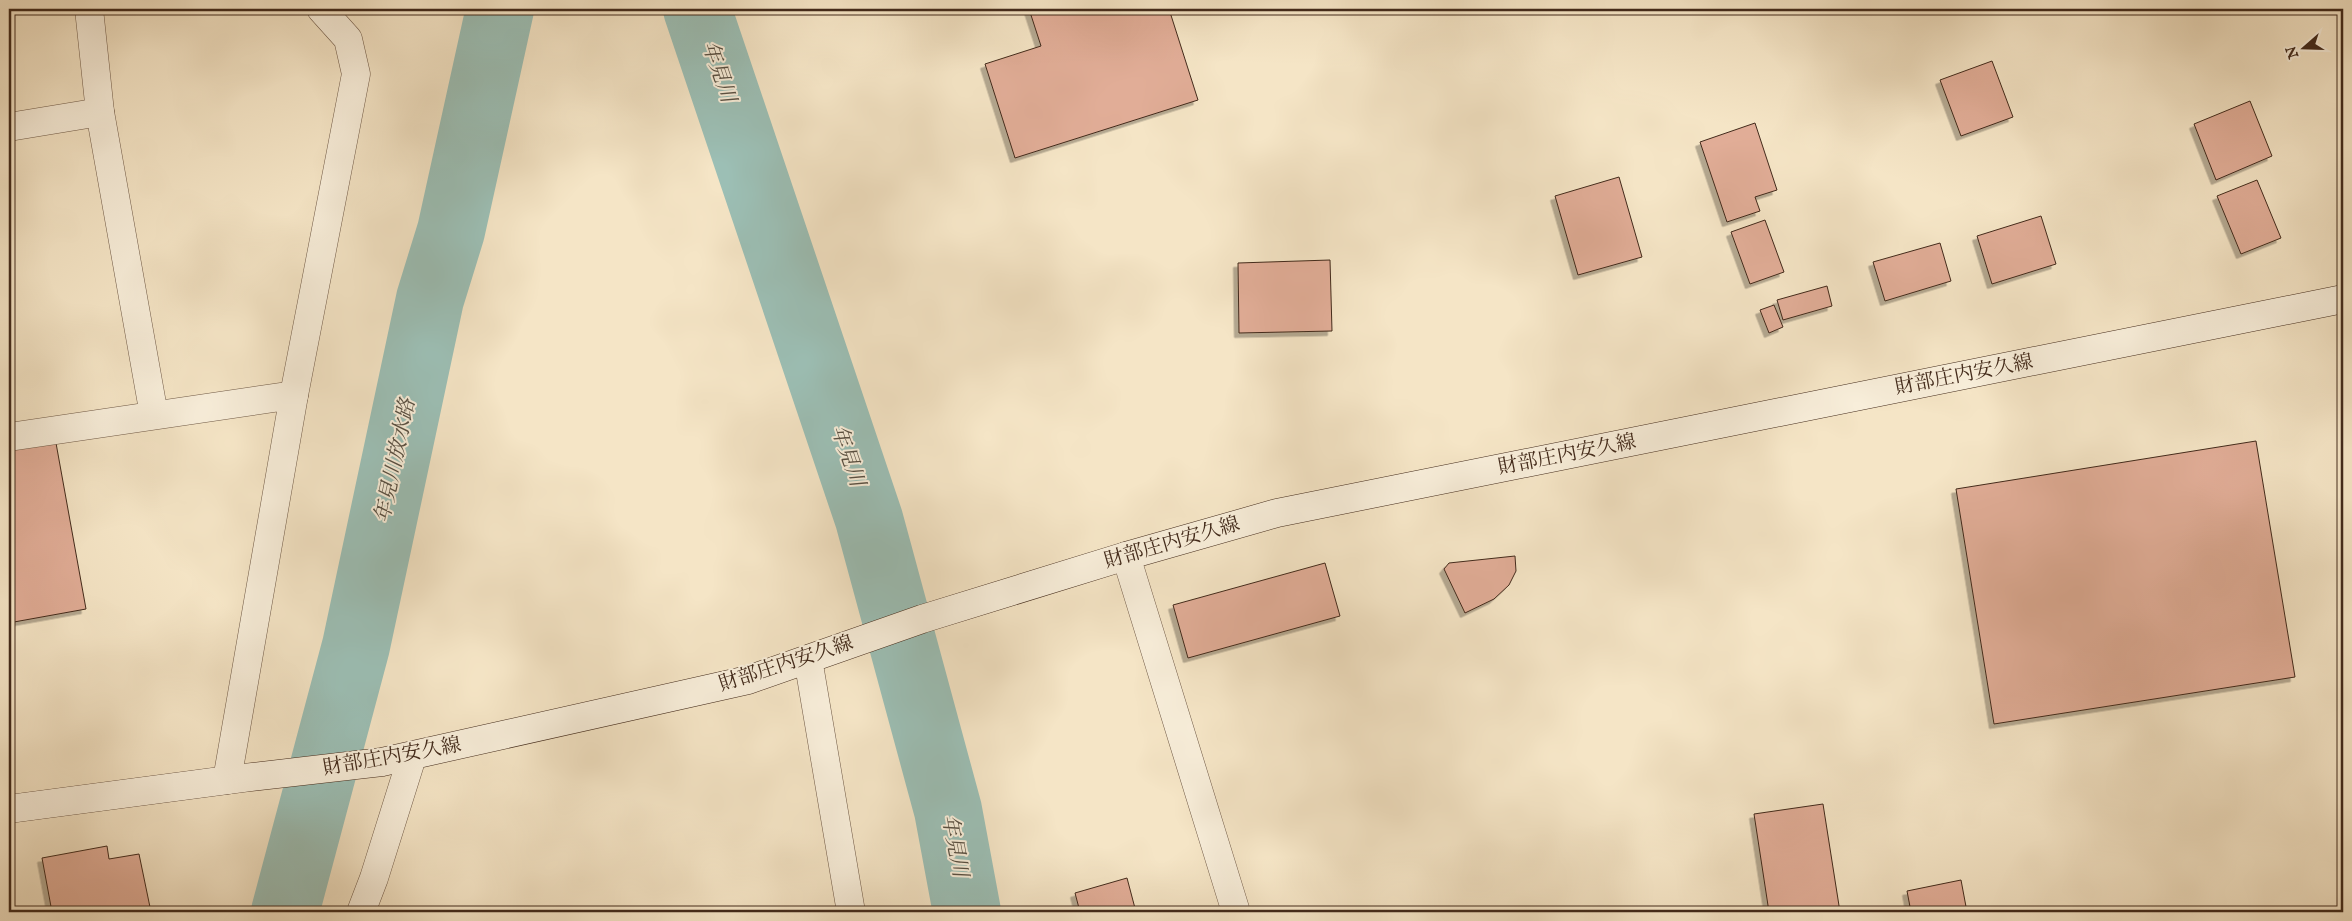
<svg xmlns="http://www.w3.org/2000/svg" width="2352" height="921" viewBox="0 0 2352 921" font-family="'IM FELL English','Noto Serif JP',serif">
  <defs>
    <filter id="shadow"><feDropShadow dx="-4.5" dy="4.5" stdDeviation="0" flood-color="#0004"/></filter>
  </defs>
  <rect width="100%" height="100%" fill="#f5e5c6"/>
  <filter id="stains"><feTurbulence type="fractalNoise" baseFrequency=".004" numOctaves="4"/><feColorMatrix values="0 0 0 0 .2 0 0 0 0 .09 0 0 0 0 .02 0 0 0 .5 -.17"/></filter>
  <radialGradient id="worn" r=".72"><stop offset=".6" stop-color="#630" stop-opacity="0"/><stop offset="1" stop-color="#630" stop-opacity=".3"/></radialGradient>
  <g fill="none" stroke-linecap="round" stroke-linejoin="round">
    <g stroke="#9cbfb5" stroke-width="68">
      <polyline points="697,9 869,519 948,810 967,912"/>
      <polyline points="285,912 356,646 430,299 451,231 500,9"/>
    </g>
  </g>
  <g fill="#e1ad97" stroke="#422a1b" filter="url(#shadow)">
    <polygon points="1029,9 1169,9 1198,100 1015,158 985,64 1041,46"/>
    <polygon points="1992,61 2013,117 1961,136 1940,80"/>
    <polygon points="2250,101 2272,156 2216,180 2194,124"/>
    <polygon points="1755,123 1777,190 1755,197 1760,211 1727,222 1700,142"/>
    <polygon points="1619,177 1642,257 1578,275 1555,196"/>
    <polygon points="2257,180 2281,238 2241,254 2217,196"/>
    <polygon points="2041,216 2056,264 1992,284 1977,236"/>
    <polygon points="1765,220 1784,272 1750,284 1731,232"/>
    <polygon points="1940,243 1951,281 1885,301 1873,262"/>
    <polygon points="1330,260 1332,331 1239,333 1238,263"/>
    <polygon points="1827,286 1832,306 1783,320 1777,300"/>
    <polygon points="1774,305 1783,327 1769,333 1760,310"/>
    <polygon points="54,432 86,609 14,622 9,592 9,441"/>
    <polygon points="2256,441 2295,677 1994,724 1956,489"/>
    <polygon points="1515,556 1516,571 1509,585 1494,599 1465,613 1444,569 1449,563"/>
    <polygon points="1325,563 1340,616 1188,658 1173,605"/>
    <polygon points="1823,804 1840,912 1769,912 1754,814"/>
    <polygon points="107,846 109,859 139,854 151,912 52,912 42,858"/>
    <polygon points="1127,878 1136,912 1080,912 1075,893"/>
    <polygon points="1961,880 1967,912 1911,912 1907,891"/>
  </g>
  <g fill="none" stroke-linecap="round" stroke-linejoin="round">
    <defs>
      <g id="minor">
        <polyline points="100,112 154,415"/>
        <polyline points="9,127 100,112 89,9"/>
        <polyline points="294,395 356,74 348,39 321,9"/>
        <polyline points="9,437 294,395 227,780"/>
        <polyline points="1126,556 1236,912"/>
        <polyline points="808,659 851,912"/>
        <polyline points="361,912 374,878 412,757"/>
      </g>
      <polyline id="secondary" points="9,809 243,778 382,762 748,680 922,619 1126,556 1277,513 2343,299"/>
    </defs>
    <use href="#minor" stroke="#6f5946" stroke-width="29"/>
    <use href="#secondary" stroke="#422a1b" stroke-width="29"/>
    <use href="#minor" stroke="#f8eeda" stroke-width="28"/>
    <use href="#secondary" stroke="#f8eeda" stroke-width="28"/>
  </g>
  <g text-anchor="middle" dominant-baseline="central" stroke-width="4" stroke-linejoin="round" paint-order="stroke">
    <g font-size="20" fill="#422a1b" stroke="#f8eeda">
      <text transform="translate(1964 375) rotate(-11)">財部庄内安久線</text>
      <text transform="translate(1567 455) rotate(-11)">財部庄内安久線</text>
      <text transform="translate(1172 543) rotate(-16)">財部庄内安久線</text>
      <text transform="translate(786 664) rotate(-18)">財部庄内安久線</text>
      <text transform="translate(392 757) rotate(-10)">財部庄内安久線</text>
    </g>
    <g font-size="21" font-style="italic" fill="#584f42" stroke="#f8eeda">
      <text transform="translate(718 72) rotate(71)">年見川</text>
      <text transform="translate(847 456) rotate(71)">年見川</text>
      <text transform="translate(396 461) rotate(-78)">年見川放水路</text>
      <text transform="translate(954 846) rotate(79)">年見川</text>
    </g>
  </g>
  <rect width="2352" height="921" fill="none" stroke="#f5e5c6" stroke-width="30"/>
  <rect x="10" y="10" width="2332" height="901" fill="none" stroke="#422a1b" stroke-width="2.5"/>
  <rect x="15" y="15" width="2322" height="891" fill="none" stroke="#422a1b"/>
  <g transform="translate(2304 48) rotate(250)" stroke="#f8eeda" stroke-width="4" paint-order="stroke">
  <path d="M0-4L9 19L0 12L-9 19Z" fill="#422a1b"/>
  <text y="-8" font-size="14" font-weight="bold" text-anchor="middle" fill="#422a1b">N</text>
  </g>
  <rect width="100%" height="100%" filter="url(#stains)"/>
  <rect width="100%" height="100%" fill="url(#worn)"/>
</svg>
